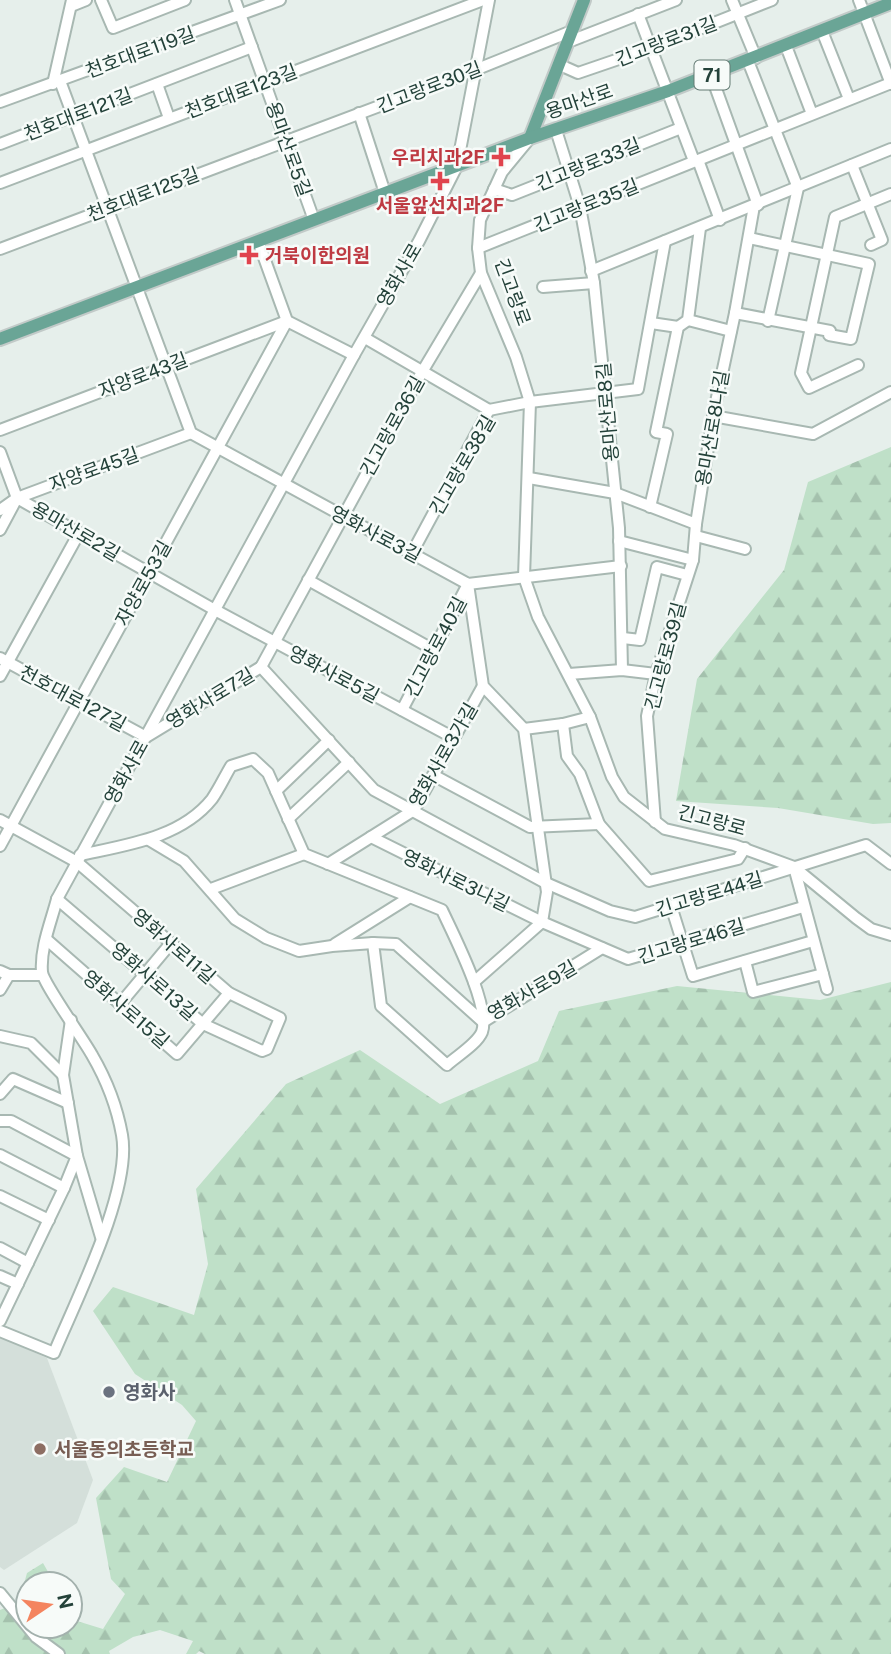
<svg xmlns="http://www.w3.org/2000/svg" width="891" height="1654" viewBox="0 0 891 1654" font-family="'Public Sans','Noto Sans KR',sans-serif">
  <defs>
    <pattern id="forest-firs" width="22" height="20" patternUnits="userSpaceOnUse" patternTransform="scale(1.75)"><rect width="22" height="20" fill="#bfe0c8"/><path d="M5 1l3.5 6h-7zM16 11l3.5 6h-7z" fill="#a4c1ad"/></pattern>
  </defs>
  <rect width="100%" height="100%" fill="#e6efeb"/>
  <polygon fill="#d4dfda" points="0,1337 47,1358 93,1480 77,1523 4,1570 0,1567"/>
  <g fill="url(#forest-firs)">
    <polygon points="891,447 891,823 873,824 778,808 676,801 697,679 784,570 808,482"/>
    <polygon points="891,982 891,1654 205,1654 199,1651 196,1654 186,1654 193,1641 160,1630 133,1637 109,1651 110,1654 0,1654 0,1610 19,1602 27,1573 43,1563 55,1584 28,1584 28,1626 70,1626 70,1610 77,1621 103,1629 125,1594 111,1579 96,1498 124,1467 167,1482 196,1421 182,1405 135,1374 93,1311 113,1287 194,1315 208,1264 196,1189 286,1084 360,1050 440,1104 538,1061 559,1011 677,986 820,1000"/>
  </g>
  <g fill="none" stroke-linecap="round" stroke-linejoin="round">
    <defs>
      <g id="minor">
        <polyline points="101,0 113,28 185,0"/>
        <polyline points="235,0 314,220"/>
        <polyline points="732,0 756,58"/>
        <polyline points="859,0 891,84"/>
        <polyline points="71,6 86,0"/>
        <polyline points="638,14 694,161"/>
        <polyline points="822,31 849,99"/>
        <polyline points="568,42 676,0"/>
        <polyline points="786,46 812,114"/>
        <polyline points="748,61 798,188 768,321"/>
        <polyline points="560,65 578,73 651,48 772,0"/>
        <polyline points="711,75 758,205"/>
        <polyline points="60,81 191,433 468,584 621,566"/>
        <polyline points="53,84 72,0"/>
        <polyline points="157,84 169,118"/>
        <polyline points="0,102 280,0"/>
        <polyline points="359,113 385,193"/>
        <polyline points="556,130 580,207 594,283 619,528 622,670"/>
        <polyline points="530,138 502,172 480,220 478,248 481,273 516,357 530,402 524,577 538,617 590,717 612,777 624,797 665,829 734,845 794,867 856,918 871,929 891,935"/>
        <polyline points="0,144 252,47"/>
        <polyline points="698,160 720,220"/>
        <polyline points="852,165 882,240 871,245"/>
        <polyline points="0,183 483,0"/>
        <polyline points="494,189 512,195 681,128"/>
        <polyline points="258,241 287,321 354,355"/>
        <polyline points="478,248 891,83"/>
        <polyline points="0,249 475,70 572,31"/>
        <polyline points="591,271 891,149"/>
        <polyline points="543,287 594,283"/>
        <polyline points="735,313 830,331 829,335 851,339 869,264 749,238"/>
        <polyline points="688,320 731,331"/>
        <polyline points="651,323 678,327"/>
        <polyline points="365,338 489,410"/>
        <polyline points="858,365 809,388 801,373 835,217 891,194"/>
        <polyline points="489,410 530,402 638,389 665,241"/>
        <polyline points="713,416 813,434 891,392"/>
        <polyline points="0,430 287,321"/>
        <polyline points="0,452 17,498 215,610 454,738"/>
        <polyline points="529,478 615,493 696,524"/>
        <polyline points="650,507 667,434 656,432 678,327 688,320 700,228"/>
        <polyline points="0,510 17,498 191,433"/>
        <polyline points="0,530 16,500"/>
        <polyline points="696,536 745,549"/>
        <polyline points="619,541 693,560"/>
        <polyline points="412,553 489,410"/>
        <polyline points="308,580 434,650"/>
        <polyline points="468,584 483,686 524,729 547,892 542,922 474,982"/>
        <polyline points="623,638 640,640 657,567 687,575"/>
        <polyline points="0,658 146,737 261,667"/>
        <polyline points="261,667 374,790 546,883 610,911 635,917 866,845 891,864"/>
        <polyline points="261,667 422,372 481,273"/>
        <polyline points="569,674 622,670 656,674"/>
        <polyline points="0,676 79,533"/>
        <polyline points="402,710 468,584"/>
        <polyline points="563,724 567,756 580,774 599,824 649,881 738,859 745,848"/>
        <polyline points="524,729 563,724 590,717"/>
        <polyline points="433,775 530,827 599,824"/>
        <polyline points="276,791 329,740"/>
        <polyline points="288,819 349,762"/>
        <polyline points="0,820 77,862 229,993 280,1018 267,1049 262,1051 203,1024 57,899"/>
        <polyline points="655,822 647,716 656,674 693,560 696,524 713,416 735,313 754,206"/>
        <polyline points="371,837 542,922 628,959 803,907"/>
        <polyline points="149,840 184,861 235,919 266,938 299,951 332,946 373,943 396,944 483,1022"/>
        <polyline points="0,846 287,321"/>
        <path d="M80 855C126 845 181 838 212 799 219 789 225 776 231 766L253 759 268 773 304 854 442 910C453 934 491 1007 482 1032 477 1044 457 1056 447 1065L381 1006 373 943"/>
        <polyline points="328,864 414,810 483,686"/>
        <polyline points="794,867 827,989"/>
        <polyline points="211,889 304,854"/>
        <polyline points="671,906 693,976 813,941"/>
        <polyline points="46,939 177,1054 229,993"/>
        <polyline points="335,944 410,897"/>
        <polyline points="745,961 753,992 823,974"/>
        <polyline points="0,971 9,975 42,975"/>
        <polyline points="0,990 9,975"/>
        <polyline points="120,1004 171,943"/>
        <polyline points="71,1020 63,1075 77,1156 101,1237"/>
        <polyline points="483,1022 602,948"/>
        <polyline points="0,1036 31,1043 63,1075"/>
        <polyline points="0,1094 13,1079 68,1103"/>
        <polyline points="0,1121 11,1121 77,1156 64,1188 0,1321"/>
        <polyline points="0,1155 64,1188"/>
        <polyline points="0,1196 49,1220"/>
        <polyline points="0,1248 28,1263"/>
        <polyline points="0,1276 18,1284"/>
        <path d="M0 1331 54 1353C76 1300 132 1190 122 1135 117 1107 106 1079 92 1055 84 1040 43 983 42 972 40 948 51 922 57 899L354 355 419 241 457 166 489 0"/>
        <polyline points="0,1593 36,1637 59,1654"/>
      </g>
      <g id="major">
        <polyline points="530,138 584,0"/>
        <polyline points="0,339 530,138 668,91 891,3"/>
      </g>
    </defs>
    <use href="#minor" stroke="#a8b8b2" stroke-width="14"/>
    <use href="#major" stroke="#c2cac8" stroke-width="16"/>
    <use href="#minor" stroke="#fff" stroke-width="10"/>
    <use href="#major" stroke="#6aa596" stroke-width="12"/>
  </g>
  <g fill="#e0444e" stroke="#f7fbf9" stroke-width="2.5">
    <path d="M497.5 146.5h7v7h7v7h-7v7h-7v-7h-7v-7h7z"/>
    <path d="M436.5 170.5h7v7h7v7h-7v7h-7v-7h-7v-7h7z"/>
    <path d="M245.5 244.5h7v7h7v7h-7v7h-7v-7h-7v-7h7z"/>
  </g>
  <circle fill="#6b7280" stroke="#f7fbf9" stroke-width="2.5" cx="109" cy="1392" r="7"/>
  <circle fill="#8d6e63" stroke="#f7fbf9" stroke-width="2.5" cx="40" cy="1449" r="7"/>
  <g text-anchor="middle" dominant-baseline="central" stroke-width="5" stroke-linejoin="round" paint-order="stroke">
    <rect fill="#f7fbf9" stroke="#637a73" stroke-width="2" x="694.5" y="60.5" width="35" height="29" rx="5"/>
    <g font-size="18" font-weight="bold" fill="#24423a">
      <text x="712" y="75">71</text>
    </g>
    <g font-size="19" fill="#24423a" stroke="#f7fbf9">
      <text transform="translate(666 41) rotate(-21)">긴고랑로31길</text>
      <text transform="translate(140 52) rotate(-20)">천호대로119길</text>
      <text transform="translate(429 87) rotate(-21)">긴고랑로30길</text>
      <text transform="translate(241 91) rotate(-21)">천호대로123길</text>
      <text transform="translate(579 101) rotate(-19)">용마산로</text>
      <text transform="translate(78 114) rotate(-21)">천호대로121길</text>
      <text transform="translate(289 149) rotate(70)">용마산로5길</text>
      <text transform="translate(588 164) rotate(-22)">긴고랑로33길</text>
      <text transform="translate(143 194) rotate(-21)">천호대로125길</text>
      <text transform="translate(586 205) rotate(-22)">긴고랑로35길</text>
      <text transform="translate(399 275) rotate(-60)">영화사로</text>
      <text transform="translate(513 292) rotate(70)">긴고랑로</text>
      <text transform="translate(143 375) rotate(-21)">자양로43길</text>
      <text transform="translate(607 412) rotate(-95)">용마산로8길</text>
      <text transform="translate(392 426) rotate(-61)">긴고랑로36길</text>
      <text transform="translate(712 428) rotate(-80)">용마산로8나길</text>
      <text transform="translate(462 465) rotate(-60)">긴고랑로38길</text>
      <text transform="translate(94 469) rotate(-20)">자양로45길</text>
      <text transform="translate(76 531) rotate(30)">용마산로2길</text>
      <text transform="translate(376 534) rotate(28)">영화사로3길</text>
      <text transform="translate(143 583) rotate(-61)">자양로53길</text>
      <text transform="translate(435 647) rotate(-62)">긴고랑로40길</text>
      <text transform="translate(665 656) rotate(-75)">긴고랑로39길</text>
      <text transform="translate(334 674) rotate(28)">영화사로5길</text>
      <text transform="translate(73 698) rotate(28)">천호대로127길</text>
      <text transform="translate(210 698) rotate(-31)">영화사로7길</text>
      <text transform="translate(443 755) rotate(-60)">영화사로3가길</text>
      <text transform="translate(126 772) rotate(-61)">영화사로</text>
      <text transform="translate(712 820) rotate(15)">긴고랑로</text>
      <text transform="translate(456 880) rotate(26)">영화사로3나길</text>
      <text transform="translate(709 894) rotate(-17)">긴고랑로44길</text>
      <text transform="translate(691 941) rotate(-17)">긴고랑로46길</text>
      <text transform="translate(174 946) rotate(41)">영화사로11길</text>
      <text transform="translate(154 981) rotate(41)">영화사로13길</text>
      <text transform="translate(532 990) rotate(-30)">영화사로9길</text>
      <text transform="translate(126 1009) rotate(41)">영화사로15길</text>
    </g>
    <g font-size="19" font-weight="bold" fill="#be3a42" stroke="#f7fbf9" text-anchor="end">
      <text x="485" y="157">우리치과2F</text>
      <text x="440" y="205" text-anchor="middle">서울앞선치과2F</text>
      <text x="265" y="255" text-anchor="start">거북이한의원</text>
    </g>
    <g font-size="19" font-weight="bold" fill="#5b616d" stroke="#f7fbf9" text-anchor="start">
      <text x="123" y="1392">영화사</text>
    </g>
    <g font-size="19" font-weight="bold" fill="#785e54" stroke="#f7fbf9" text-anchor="start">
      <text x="54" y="1449">서울동의초등학교</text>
    </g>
  </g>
  <g transform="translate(49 1605) rotate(77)"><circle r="33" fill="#f7fbf9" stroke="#a3b1ad" stroke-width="2"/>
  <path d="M0-5L12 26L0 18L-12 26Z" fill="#f4845f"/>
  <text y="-10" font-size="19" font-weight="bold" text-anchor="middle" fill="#24423a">N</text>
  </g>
</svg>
